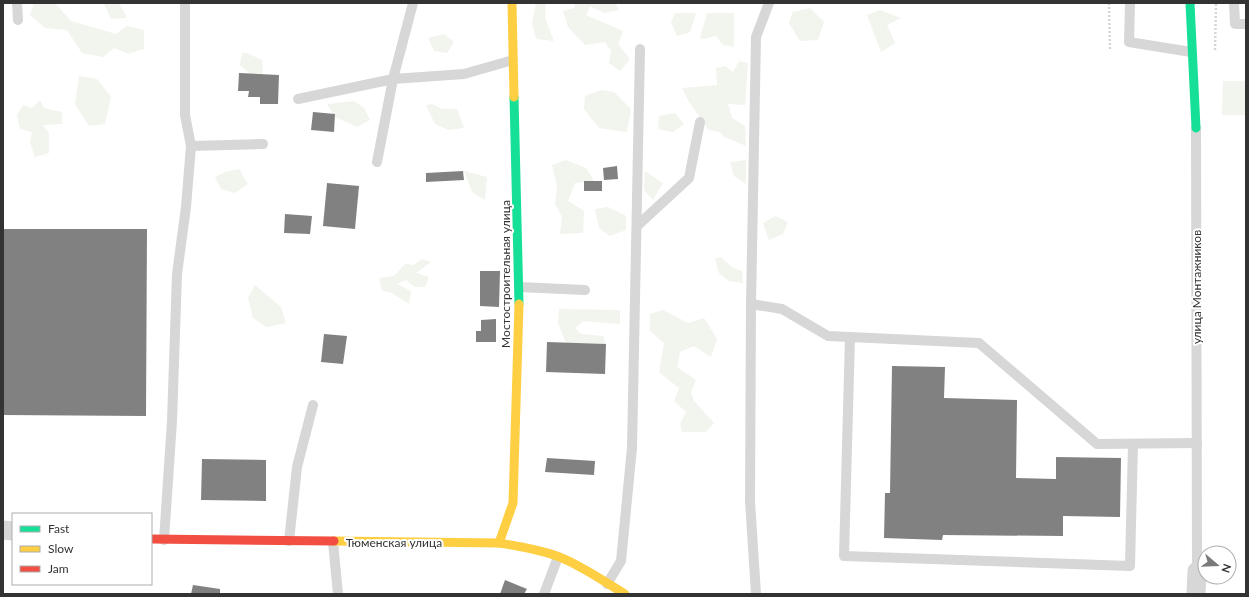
<svg xmlns="http://www.w3.org/2000/svg" width="1249" height="597" viewBox="0 0 1249 597" font-family="Lato,sans-serif">
  <rect width="100%" height="100%" fill="#fff"/>
  <g fill="#f1f5ed">
    <polygon points="34,3 55,3 71,21 116,34 127,26 144,30 144,49 128,54 114,48 103,57 82,53 67,30 45,28 30,15"/>
    <polygon points="99,3 119,3 127,18 111,19 104,4"/>
    <polygon points="536,3 546,3 545,18 554,41 536,39 532,24"/>
    <polygon points="576,3 615,3 619,10 604,13 590,6 586,15 623,31 618,44 630,59 620,71 609,63 611,51 605,42 585,45 568,27 563,11 574,8"/>
    <polygon points="810,8 824,22 818,40 800,41 789,23 793,12"/>
    <polygon points="880,10 901,18 887,25 895,43 881,52 867,15"/>
    <polygon points="675,13 696,13 690,32 677,36 671,22"/>
    <polygon points="707,13 734,13 734,47 723,45 716,36 704,39 700,38"/>
    <polygon points="444,34 454,42 447,53 434,51 428,38"/>
    <polygon points="242,53 247,53 262,60 263,74 249,73 240,65"/>
    <polygon points="739,61 748,63 745,105 728,104 732,118 745,126 746,146 724,137 720,132 709,130 689,102 682,88 717,85 716,68 725,66 733,72"/>
    <polygon points="79,76 97,79 111,97 105,124 89,126 75,104"/>
    <polygon points="1223,81 1246,81 1246,115 1222,115"/>
    <polygon points="602,90 614,92 631,109 627,132 599,128 584,109 585,96"/>
    <polygon points="40,100 44,108 62,112 62,124 43,125 49,133 49,153 35,157 30,142 32,132 20,129 17,115 23,105 32,108"/>
    <polygon points="354,101 364,108 370,120 357,127 335,117 327,104"/>
    <polygon points="432,104 442,109 457,109 464,128 449,130 435,124 426,105"/>
    <polygon points="675,113 684,124 673,132 658,129 659,116"/>
    <polygon points="566,160 586,168 594,181 575,183 568,201 584,211 583,233 560,234 562,217 555,204 557,186 552,165"/>
    <polygon points="746,160 746,184 734,176 730,162"/>
    <polygon points="239,169 248,184 235,193 221,189 215,177 225,172"/>
    <polygon points="464,171 487,177 485,200 472,192"/>
    <polygon points="645,171 663,183 653,200 644,190"/>
    <polygon points="608,207 626,216 626,230 610,236 599,228 595,209"/>
    <polygon points="775,216 788,222 783,234 769,240 763,223"/>
    <polygon points="721,257 732,267 742,271 743,283 729,281 719,273 715,259"/>
    <polygon points="422,259 431,262 416,273 429,277 425,287 415,287 406,280 397,284 411,291 409,304 390,292 382,291 379,278 394,276 405,264 413,265"/>
    <polygon points="255,285 281,307 286,323 266,327 253,318 248,298"/>
    <polygon points="559,309 620,310 620,324 583,321 575,328 581,334 603,336 606,344 566,343 558,323"/>
    <polygon points="663,310 688,323 704,318 717,339 711,357 694,346 680,352 677,367 696,380 691,392 694,401 714,423 706,432 682,432 680,424 686,412 674,401 679,388 659,372 664,343 650,331 650,314"/>
  </g>
  <g fill="#818181">
    <polygon points="239,73 279,75 278,104 260,104 260,97 248,97 249,91 238,91"/>
    <polygon points="313,112 335,114 334,132 311,130"/>
    <polygon points="617,166 618,179 604,180 603,168"/>
    <polygon points="463,171 464,180 426,182 426,173"/>
    <rect x="584" y="181" width="18" height="10"/>
    <polygon points="327,183 359,186 355,229 323,226"/>
    <polygon points="285,214 312,216 310,234 284,233"/>
    <polygon points="3,229 147,229 146,416 3,415"/>
    <polygon points="480,271 500,271 499,307 480,306"/>
    <polygon points="496,319 496,342 476,342 476,331 481,331 481,320"/>
    <polygon points="324,334 347,336 343,364 321,362"/>
    <polygon points="547,342 606,344 605,374 546,372"/>
    <polygon points="892,366 945,367 944,398 1017,400 1016,478 1056,479 1056,457 1121,458 1120,517 1063,516 1063,536 943,535 942,540 884,538 885,493 890,493"/>
    <polygon points="547,458 595,461 594,475 545,472"/>
    <polygon points="202,459 266,460 266,501 201,500"/>
    <polygon points="505,580 527,589 524,594 500,594"/>
    <polygon points="193,585 220,589 220,594 191,594"/>
  </g>
  <g fill="none" stroke-linecap="round" stroke-linejoin="round">
    <g stroke="#d6d6d6" stroke-width="2.5" stroke-dasharray="2 2" stroke-linecap="butt">
      <polyline points="1109,3 1110,50"/>
      <polyline points="1215,50 1216,3"/>
    </g>
    <g stroke="#d7d7d7" stroke-width="10">
      <polyline points="17,3 18,20"/>
      <polyline points="1130,3 1129,42 1191,52"/>
      <polyline points="1234,3 1235,24 1246,24"/>
      <polyline points="298,99 393,79 464,74 513,60"/>
      <polyline points="1196,128 1197,571"/>
      <polyline points="191,146 263,144"/>
      <polyline points="377,162 393,79 413,3"/>
      <polyline points="637,226 689,178 700,122"/>
      <polyline points="519,287 585,290"/>
      <polyline points="751,304 782,309 828,336 979,343 1097,444 1197,443"/>
      <polyline points="850,337 844,556 1130,566 1133,444"/>
      <polyline points="164,540 172,421 177,274 186,207 191,146 185,115 185,3"/>
      <polyline points="289,541 297,467 313,405"/>
      <polyline points="333,542 338,594"/>
      <polyline points="607,584 621,561 632,448 640,49"/>
      <polyline points="544,594 558,557"/>
      <polyline points="756,594 750,501 751,304 756,37 769,3"/>
    </g>
    <g stroke="#d7d7d7" stroke-width="19">
      <polyline points="3,530 13,531"/>
      <polyline points="1196,594 1197,571"/>
    </g>
    <g stroke="#16e098" stroke-width="9">
      <polyline points="1190,3 1196,128"/>
      <polyline points="514,97 519,304"/>
    </g>
    <g stroke="#ffcf43" stroke-width="9">
      <polyline points="512,3 514,97"/>
      <path d="M334 541 499 543C518 546 538 549 557 556 581 565 603 581 625 594"/>
      <polyline points="499,543 513,503 519,304"/>
    </g>
    <polyline stroke="#f24e42" stroke-width="9" points="151,539 334,541"/>
  </g>
  <g text-anchor="middle" dominant-baseline="central" stroke-width="4" stroke-linejoin="round" paint-order="stroke">
    <g font-size="12" fill="#333" stroke="#fff">
      <text transform="translate(505 274) rotate(-90)">Мостостроительная улица</text>
      <text transform="translate(1196 287) rotate(-90)">улица Монтажников</text>
      <text x="394" y="542">Тюменская улица</text>
    </g>
  </g>
  <rect width="1249" height="597" fill="none" stroke="#333333" stroke-width="8"/>
  <rect x="12" y="513" width="140" height="72" fill="#ffffff" stroke="#adadad"/>
  <rect x="20" y="526" width="20" height="6" fill="#16e098" stroke="#adadad"/>
  <text x="48" y="533" font-size="12" fill="#333333">Fast</text>
  <rect x="20" y="546" width="20" height="6" fill="#ffcf43" stroke="#adadad"/>
  <text x="48" y="553" font-size="12" fill="#333333">Slow</text>
  <rect x="20" y="566" width="20" height="6" fill="#f24e42" stroke="#adadad"/>
  <text x="48" y="573" font-size="12" fill="#333333">Jam</text>
  <g transform="translate(1217 565) rotate(109)"><circle r="19" fill="#ffffff" stroke="#adadad"/>
  <path d="M0-3L7 15L0 10L-7 15Z" fill="#7a7a7a"/>
  <text y="-6" font-size="11" font-weight="bold" text-anchor="middle" fill="#333333">N</text>
  </g>
</svg>
